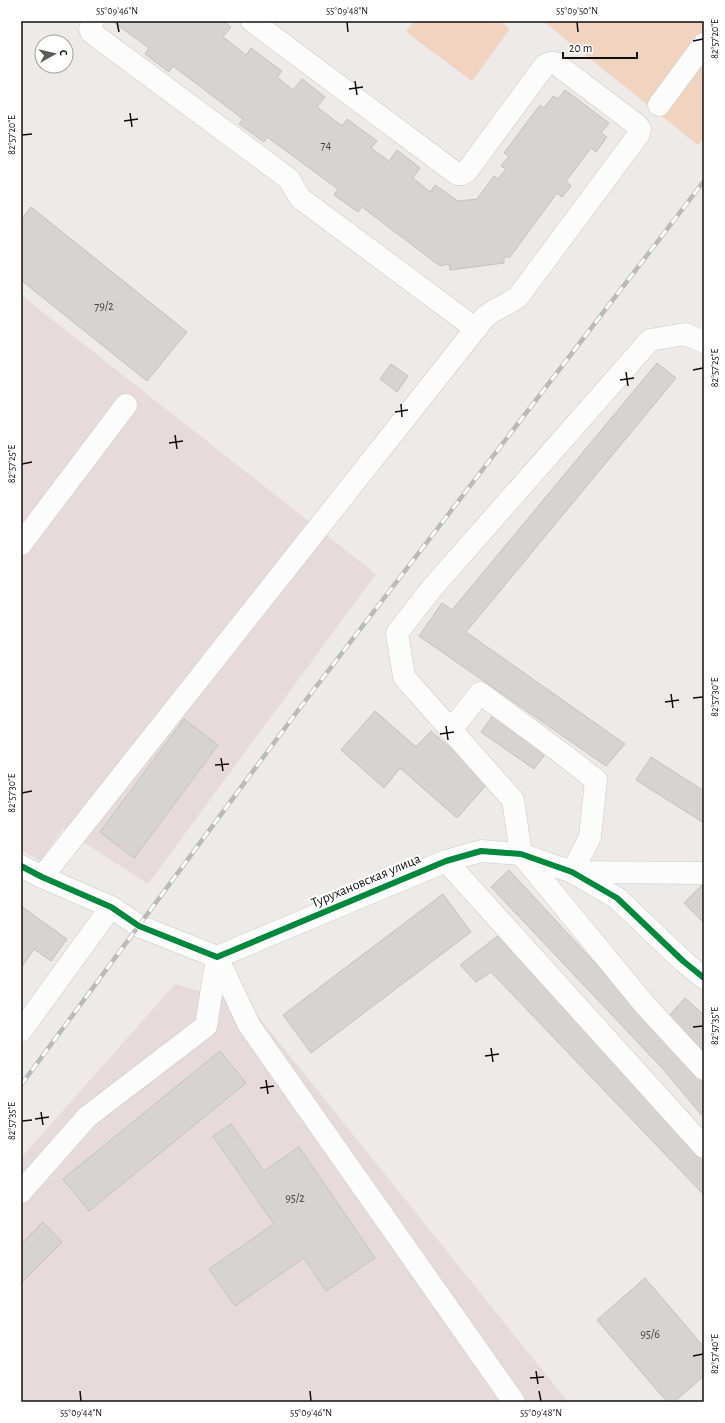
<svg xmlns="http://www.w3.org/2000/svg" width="725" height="1423" viewBox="0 0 725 1423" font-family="'Alegreya Sans',sans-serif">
  <rect width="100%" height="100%" fill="#eeeaea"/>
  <g fill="#e6dbda">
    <polygon points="21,295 376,574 148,884 63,829 40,861 21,850"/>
    <polygon points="175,984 249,1005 568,1402 21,1402 21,1158"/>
  </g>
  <g fill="#f1d4c0">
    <polygon points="414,21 486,21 489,23 491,21 500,21 510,29 472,81 406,32"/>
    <polygon points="543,21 704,21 704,138 698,145"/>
  </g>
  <g fill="#d6d3d3" stroke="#c3c0c0">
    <polygon points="112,21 223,21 231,27 223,37 246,55 251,48 282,71 277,77 293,90 302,79 325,97 317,107 342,126 347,119 377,141 371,148 389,161 397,150 420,168 413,178 430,192 435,185 458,201 477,199 494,176 498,179 506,169 501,166 509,156 504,153 540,105 544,108 553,96 558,99 565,90 609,123 601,133 607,137 596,152 591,148 566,181 571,186 562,197 557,193 510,257 504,257 504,263 450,270 449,264 440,266 362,207 358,212 334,195 338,189 267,137 264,142 239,124 243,119 173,66 169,72 145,54 149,48"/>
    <polygon points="31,207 187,332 147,381 21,280 21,220"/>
    <polygon points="657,363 676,378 466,632 625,744 606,766 419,636 442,603 452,610"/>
    <polygon points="391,364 408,376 397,392 380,379"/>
    <polygon points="375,711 416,747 431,731 489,782 457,818 400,768 384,788 341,750"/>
    <polygon points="495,712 548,750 534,769 481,732"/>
    <polygon points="184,719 218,745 134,858 100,832"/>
    <polygon points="651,757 704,791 704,823 636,780"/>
    <polygon points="509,870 704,1081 704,1118 663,1069 491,887"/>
    <polygon points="702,885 704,887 704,923 684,903"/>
    <polygon points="443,894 471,932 311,1053 283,1015"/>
    <polygon points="21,906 67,939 51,961 34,949 21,968"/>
    <polygon points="499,935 704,1154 704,1195 491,972 476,982 460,965"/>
    <polygon points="685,998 704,1015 704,1051 667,1018"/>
    <polygon points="220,1051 246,1083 89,1211 63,1179"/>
    <polygon points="231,1124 264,1171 299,1147 375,1258 326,1291 304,1258 235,1306 209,1269 274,1224 213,1136"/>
    <polygon points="43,1222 62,1242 21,1283 21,1244"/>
    <polygon points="645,1278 704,1347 704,1376 674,1402 667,1402 597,1320"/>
  </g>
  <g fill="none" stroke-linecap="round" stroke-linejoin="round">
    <defs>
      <g id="minor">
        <polyline points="93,21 90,29 92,33 289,179 300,198 476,329"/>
        <polyline points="659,105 704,44"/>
        <polyline points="704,342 685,334 650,340 432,588 397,633 404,677 513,800 521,854 645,1005 704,1069"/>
        <polyline points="21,544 126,405"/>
        <polyline points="451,730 480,693 560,752 596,780 590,837 572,872 704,873"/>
        <polyline points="446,861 704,1147"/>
        <polyline points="21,866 42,877 111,907 139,926 217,957 446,861 481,851 521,854 572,872 617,898 683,961 704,978"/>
        <path d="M42 877 485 317C495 308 508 305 518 297L639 134 640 129 637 125 555 63H550L545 65 467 171 462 174H457L252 21"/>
        <polyline points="217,957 249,1025 514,1402"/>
        <polyline points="21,1031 111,907"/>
        <polyline points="21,1192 87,1117 206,1026 217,957"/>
      </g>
    </defs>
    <use href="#minor" stroke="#cac7c7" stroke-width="23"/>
    <use href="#minor" stroke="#fcfcfc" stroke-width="22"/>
    <defs>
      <polyline id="rail" points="21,1085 299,709 704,181"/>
    </defs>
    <use href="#rail" stroke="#bbbaba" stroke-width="4.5"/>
    <use href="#rail" stroke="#fff" stroke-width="3" stroke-dasharray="9" stroke-linecap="butt"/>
    <defs>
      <polyline id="cycleway" points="21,866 42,877 111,907 139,926 217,957 446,861 481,851 521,854 572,872 617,898 683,961 704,978"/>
    </defs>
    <use href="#cycleway" stroke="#fff" stroke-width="8"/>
    <use href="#cycleway" stroke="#00873e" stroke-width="6"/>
  </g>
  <path fill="none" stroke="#100e0e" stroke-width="1.5" d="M117 22 119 32M347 22 348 32M577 22 578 32M693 41 703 39M355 81 357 95M349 89 363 87M130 113 132 127M124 121 138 119M22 135 32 134M693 370 703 368M626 372 628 386M620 380 634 378M401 404 402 417M395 412 408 410M175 435 177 449M169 443 183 441M22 464 32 462M671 694 673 708M693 698 703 697M665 702 679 700M446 726 448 740M440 734 454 732M221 758 223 771M215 765 229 764M22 793 32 791M693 1027 703 1026M491 1048 493 1062M485 1056 499 1054M266 1080 268 1094M260 1088 274 1086M41 1112 43 1125M35 1119 49 1117M22 1121 32 1120M693 1356 703 1354M536 1371 538 1384M530 1378 544 1377M80 1391 81 1401M310 1391 311 1401M539 1391 541 1401"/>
  <g text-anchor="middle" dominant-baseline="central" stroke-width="4" stroke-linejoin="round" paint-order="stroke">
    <g font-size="12" fill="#424040">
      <text x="326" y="145">74</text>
      <text x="104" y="306">79/2</text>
      <text x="295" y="1198">95/2</text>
      <text x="650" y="1334">95/6</text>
    </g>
    <g font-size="14" fill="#100e0e" stroke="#fff">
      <text transform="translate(366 881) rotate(-23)">Турухановская улица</text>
    </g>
  </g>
  <rect width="725" height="1423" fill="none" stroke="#ffffff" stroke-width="44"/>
  <g transform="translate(54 54) rotate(82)"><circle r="19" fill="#ffffff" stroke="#9f9f9f"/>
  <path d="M0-3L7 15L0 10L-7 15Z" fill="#5e5b5b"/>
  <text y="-6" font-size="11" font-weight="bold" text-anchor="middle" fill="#100e0e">С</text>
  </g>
  <path d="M563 52v6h74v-6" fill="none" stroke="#100e0e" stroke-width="2"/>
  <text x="569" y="52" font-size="12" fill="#100e0e" stroke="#ffffff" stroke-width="3" paint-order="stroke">20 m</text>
  <rect x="22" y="22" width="681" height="1379" fill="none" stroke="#100e0e" stroke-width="1.5"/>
  <g font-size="10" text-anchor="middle" fill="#100e0e">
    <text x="117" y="14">55°09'46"N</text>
    <text x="347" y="14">55°09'48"N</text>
    <text x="577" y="14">55°09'50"N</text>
    <text transform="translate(714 39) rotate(-90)" y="4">82°57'20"E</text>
    <text transform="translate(11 135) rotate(-90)" y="4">82°57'20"E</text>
    <text transform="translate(714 368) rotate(-90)" y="4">82°57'25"E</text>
    <text transform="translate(11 464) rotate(-90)" y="4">82°57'25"E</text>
    <text transform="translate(714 697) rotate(-90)" y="4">82°57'30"E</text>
    <text transform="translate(11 793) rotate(-90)" y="4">82°57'30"E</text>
    <text transform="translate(714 1026) rotate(-90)" y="4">82°57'35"E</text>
    <text transform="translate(11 1121) rotate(-90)" y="4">82°57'35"E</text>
    <text transform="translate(714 1354) rotate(-90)" y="4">82°57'40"E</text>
    <text x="81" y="1416">55°09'44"N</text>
    <text x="311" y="1416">55°09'46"N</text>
    <text x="541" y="1416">55°09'48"N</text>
  </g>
</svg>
